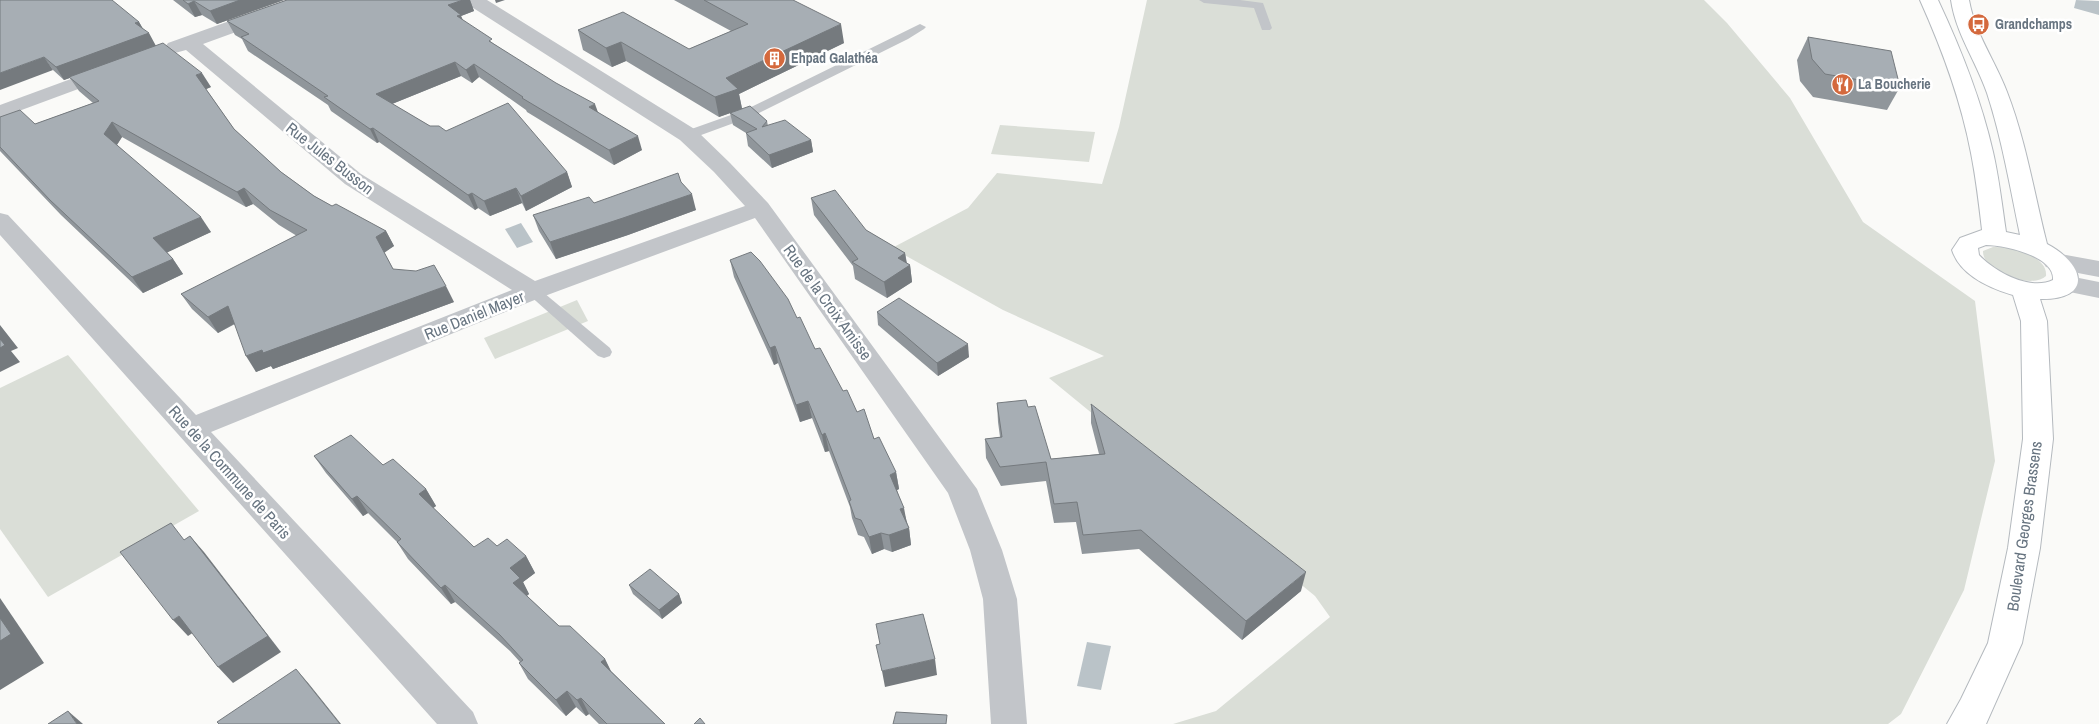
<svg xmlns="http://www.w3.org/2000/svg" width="2099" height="724" viewBox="0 0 2099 724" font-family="'Archivo Narrow',sans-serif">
  <rect width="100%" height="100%" fill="#fafaf8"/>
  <g fill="#daded7">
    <polygon points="1147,0 1704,0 1727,23 1790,98 1863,222 1975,301 1995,461 1964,590 1901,714 1888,724 1173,724 1216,711 1330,617 1315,596 1049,378 1104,356 1003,310 892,248 968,208 997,173 1102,184 1119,127"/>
    <polygon points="1000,125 1095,132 1089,162 991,154"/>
    <path d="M1993 247C2009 246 2048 255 2046 276 2032 290 1982 272 1983 251Z"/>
    <polygon points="577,300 588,321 495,359 484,338"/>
    <polygon points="68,355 199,511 48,597 0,529 0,388"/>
  </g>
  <g fill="#bac3c8">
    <polygon points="2076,0 2099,1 2099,15 2074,8"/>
    <polygon points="521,223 533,242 517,248 505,229"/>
    <polygon points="1087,642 1111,646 1101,690 1077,686"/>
  </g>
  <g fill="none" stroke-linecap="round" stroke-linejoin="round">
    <defs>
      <path id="secondary" d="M1920 0H1938C1961 49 1981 99 1993 152 1999 178 2002 205 2006 232L2020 235C2010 187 2002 139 1987 93 1976 61 1956 34 1951 0H1969C1975 34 1995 60 2007 92 2026 141 2034 193 2047 244 2085 264 2094 300 2040 299L2047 321 2053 439 2040 548 2022 643 1986 724H1947L1961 699 1988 643 2008 548 2023 439 2021 321 2013 295C1989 288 1960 275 1952 250L1960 238 1982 230C1979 204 1976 178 1971 153 1961 100 1942 49 1920 0ZM1986 245C2004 245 2055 256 2053 280 2030 291 1995 272 1979 255L1978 248Z"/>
    </defs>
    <use href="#secondary" stroke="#b4b9be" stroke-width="2"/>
    <g fill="#c2c5c9" fill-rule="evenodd">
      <polygon points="1199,0 1240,0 1263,3 1272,28 1270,30 1262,30 1254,8 1204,3"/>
      <polygon points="920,24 926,27 924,29 908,39 753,116 693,138 688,139 682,135 683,132 745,110"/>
      <polygon points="533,286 538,288 610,348 612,352 610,356 604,358 598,356 528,294 525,291 528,288"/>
    </g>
    <g fill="#c2c5c9" fill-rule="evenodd">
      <polygon points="288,0 315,0 313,4 203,44 361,174 535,281 745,206 714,172 680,140 467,4 465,0 487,0 696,130 730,163 768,203 977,489 1002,550 1017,599 1027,724 991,724 983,599 970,550 948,493 755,218 542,297 211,432 473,712 478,724 437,724 0,235 0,213 8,215 196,415 512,290 345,184 186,50 175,53 168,51 165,47 168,43"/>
      <polygon points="109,65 116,67 119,71 116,75 0,118 0,105"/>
      <polygon points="2055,253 2099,261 2099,277 2046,267 2042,261 2046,255"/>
      <polygon points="2064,275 2099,282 2099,298 2055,289 2051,283 2055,277"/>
    </g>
    <use href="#secondary" fill="#fff" fill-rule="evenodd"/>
  </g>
  <g fill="#90969b">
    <polygon points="0,0 139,22 143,29 156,46 211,87 206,89 234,129 281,172 314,196 332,206 386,231 394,246 384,252 393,269 454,302 273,369 271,366 256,372 235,324 218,333 192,309 181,294 297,236 279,225 253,204 246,207 122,137 117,145 211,232 167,252 173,259 183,274 143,293 61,215 0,151 0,117 35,124 93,103 79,91 70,78 64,80 53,70"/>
    <polygon points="173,0 284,0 217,24 202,15 195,17"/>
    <polygon points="287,0 470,0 474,11 461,16 463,20 494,44 598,112 642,150 614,165 527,112 526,110 479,77 472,83 461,76 392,104 430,126 446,131 567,172 572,187 526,211 522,203 490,216 478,208 475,210 379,142 377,143 331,111 328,105 248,51 242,39 235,35 227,21"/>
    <polygon points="674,0 793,0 844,43 739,94 742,108 767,121 768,126 811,140 813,152 772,168 748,146 746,133 733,125 730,113 719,117 626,61 612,67 583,50 578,30 689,49 731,31"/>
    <polygon points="1808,37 1900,87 1887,110 1813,97 1800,81 1797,60"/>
    <polygon points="681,182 696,210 628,235 556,259 539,231 533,215 594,203"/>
    <polygon points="811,198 905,253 907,263 910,265 912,282 887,298 855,279 853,266 814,215"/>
    <polygon points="730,260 797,318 815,349 843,391 896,472 899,489 897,490 907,522 909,528 911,545 892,552 884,549 872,554 864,537 858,535 852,518 850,507 829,451 825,452 812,418 800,422 778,363 774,365 734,277"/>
    <polygon points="877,312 969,357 938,376 878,325"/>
    <polygon points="997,403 1028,407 1051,459 1099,454 1091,423 1091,404 1301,591 1242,640 1139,549 1082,554 1076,522 1054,523 1046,481 1001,486 986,458 985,439 1000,437 998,422"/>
    <polygon points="314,456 383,465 426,489 436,506 433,508 474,547 497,546 526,556 535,573 523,582 529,594 527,596 559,626 605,659 611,671 665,724 599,724 589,714 586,716 576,707 566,716 528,679 519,663 520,662 510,651 455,602 451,604 408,559 397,542 368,513 363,516 326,473"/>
    <polygon points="629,585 679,594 682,603 662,619 633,594"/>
  </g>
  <g fill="#757a7e">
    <polygon points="240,0 284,0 217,24 210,11"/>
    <polygon points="463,0 470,0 474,11 461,16 466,28 448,5"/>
    <polygon points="495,0 505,0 496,3"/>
    <polygon points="194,1 202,15 195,17 188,4"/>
    <polygon points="139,22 146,34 149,33 156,46 64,80 56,67"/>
    <polygon points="841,24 844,43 739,94 742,109 719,117 715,97 726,78"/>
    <polygon points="621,42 626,61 612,67 606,48"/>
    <polygon points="44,57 53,70 0,90 0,73"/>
    <polygon points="455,62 461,76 382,108 376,94"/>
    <polygon points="474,64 479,77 472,83 466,70"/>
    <polygon points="202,73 211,87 204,90 196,75"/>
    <polygon points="595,104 600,118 589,107"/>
    <polygon points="112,122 122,137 114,149 104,134"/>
    <polygon points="373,128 379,142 377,143 370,129"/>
    <polygon points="638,136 642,150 614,165 609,150"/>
    <polygon points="811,140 813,152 772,168 769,155"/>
    <polygon points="567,172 572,187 526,211 521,196"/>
    <polygon points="244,188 253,204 246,207 237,192"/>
    <polygon points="516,188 522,203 490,216 484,201"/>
    <polygon points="472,193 478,208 475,210 468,195"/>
    <polygon points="692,194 696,210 628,235 556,259 550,242"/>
    <polygon points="201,217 211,232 164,254 153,238"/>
    <polygon points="386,231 394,246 384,253 376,237"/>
    <polygon points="905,253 907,267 910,265 912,282 887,298 884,282 898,258"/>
    <polygon points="173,259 183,274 143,293 132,277"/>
    <polygon points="446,286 454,302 273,369 271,366 256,372 246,356"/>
    <polygon points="228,306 239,321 218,333 208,317"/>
    <polygon points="0,325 18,348 11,351 20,362 0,372"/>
    <polygon points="968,344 969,357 938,376 937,363"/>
    <polygon points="775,346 778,363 774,365 770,348"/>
    <polygon points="808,401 812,418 800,422 796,405"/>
    <polygon points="825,433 829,451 825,452 822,435"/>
    <polygon points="896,472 899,489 893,492 890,475"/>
    <polygon points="426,489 436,506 429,511 419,494"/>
    <polygon points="357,496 368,513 363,516 352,499"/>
    <polygon points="904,508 907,524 900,509"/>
    <polygon points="909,528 911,545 892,552 889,535"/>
    <polygon points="881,533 884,549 872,554 869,537"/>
    <polygon points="190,536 204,552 281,652 233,683 218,667"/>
    <polygon points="526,556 535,573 523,582 529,594 522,599 513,583 510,568"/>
    <polygon points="1306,572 1301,591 1242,640 1246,621"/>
    <polygon points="445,585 455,602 451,604 441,588"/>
    <polygon points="679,594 682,603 662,619 659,610"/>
    <polygon points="0,598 44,663 0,690"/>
    <polygon points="179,616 194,632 188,636 173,620"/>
    <polygon points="605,659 613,676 601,662"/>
    <polygon points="935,659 937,675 885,687 882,671"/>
    <polygon points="296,669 309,684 341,724 340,724"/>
    <polygon points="567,691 576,707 566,716 556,700"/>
    <polygon points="581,698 589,714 586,716 577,700"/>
    <polygon points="68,711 83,724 77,724"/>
  </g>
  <g fill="#a7aeb4" stroke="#757a7e">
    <polygon points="0,0 112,0 139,22 135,23 149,33 56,67 44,57 0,73"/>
    <polygon points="183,0 240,0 210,11 194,1 188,4"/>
    <polygon points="287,0 463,0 448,5 461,15 457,16 492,39 489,41 556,83 595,104 589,107 638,136 609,150 522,98 523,97 474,64 466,70 455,62 376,94 430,126 439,126 446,131 508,103 567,172 521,196 516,188 484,201 472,193 468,195 373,128 370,129 324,97 328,96 241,37 249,34 227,21"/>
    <polygon points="704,0 793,0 841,24 726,78 738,89 715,97 621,42 606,48 578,30 623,12 689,49 748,24"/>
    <polygon points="1808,37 1891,51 1900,87 1825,74 1812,59"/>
    <polygon points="163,43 202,73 196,75 234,129 281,172 314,196 332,206 336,204 386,231 376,237 393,269 416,271 434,265 446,286 263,353 262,350 246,356 228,306 208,317 181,294 307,230 270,210 244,188 237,192 112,122 104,134 201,217 153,238 173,259 132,277 50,200 0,147 0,117 20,110 35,124 99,101 69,77"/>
    <polygon points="750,106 767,121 762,127 785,120 811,140 769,155 746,133 757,129 730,113"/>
    <polygon points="678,173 681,182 692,194 623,218 550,242 533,215 589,197 594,203"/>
    <polygon points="835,190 866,230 905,253 898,258 910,265 884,282 852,262 858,259 811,198"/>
    <polygon points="751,252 760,261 788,299 797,318 800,317 815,349 820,348 843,391 847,390 857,412 864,409 874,439 879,437 896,472 890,475 904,508 900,509 909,528 889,535 881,533 869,537 861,520 855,518 849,501 851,500 825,433 822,435 808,401 796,405 775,346 770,348 730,260"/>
    <polygon points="899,298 968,344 937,363 877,312"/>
    <polygon points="0,339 5,345 0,348"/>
    <polygon points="1026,400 1028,407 1035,406 1051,459 1105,454 1091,404 1306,572 1246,621 1141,530 1083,535 1077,502 1054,504 1046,462 1000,467 985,439 1002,437 997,403"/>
    <polygon points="351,435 383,465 393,459 426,489 419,494 474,547 488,538 497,546 507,539 526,556 510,568 520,578 513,583 559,626 570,626 605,659 601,662 665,724 607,724 581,698 577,700 567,691 556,700 519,663 523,660 500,635 445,585 441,588 397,542 401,539 357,496 352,499 314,456"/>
    <polygon points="171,523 184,540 190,536 268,636 218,667 179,616 173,620 120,552"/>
    <polygon points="650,569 679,594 659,610 629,585"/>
    <polygon points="923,614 935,659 882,671 876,645 880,644 876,624"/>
    <polygon points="0,618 11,634 0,641"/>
    <polygon points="296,669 340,724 219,724 217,722"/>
    <polygon points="68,711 77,724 48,724"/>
    <polygon points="896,712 947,715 946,724 893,724"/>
    <polygon points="700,718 705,724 694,724"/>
  </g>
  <defs>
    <symbol id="bus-disc" viewBox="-11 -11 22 22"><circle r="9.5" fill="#d4693d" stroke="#fff"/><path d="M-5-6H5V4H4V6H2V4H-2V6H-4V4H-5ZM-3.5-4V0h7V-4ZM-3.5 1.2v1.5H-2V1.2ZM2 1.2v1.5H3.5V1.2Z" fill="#fff"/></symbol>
    <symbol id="building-disc" viewBox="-11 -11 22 22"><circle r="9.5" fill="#d4693d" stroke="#fff"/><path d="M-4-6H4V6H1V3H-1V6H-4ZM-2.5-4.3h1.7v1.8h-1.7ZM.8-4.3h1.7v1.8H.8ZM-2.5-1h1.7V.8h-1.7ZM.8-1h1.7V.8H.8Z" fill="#fff"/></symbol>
    <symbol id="restaurant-disc" viewBox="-11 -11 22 22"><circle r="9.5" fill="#d4693d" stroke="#fff"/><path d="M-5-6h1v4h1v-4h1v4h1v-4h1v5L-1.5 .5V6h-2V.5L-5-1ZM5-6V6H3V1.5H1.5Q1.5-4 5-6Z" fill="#fff"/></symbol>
  </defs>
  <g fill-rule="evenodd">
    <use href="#bus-disc" x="1966" y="12" width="25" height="25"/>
    <use href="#building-disc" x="762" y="46" width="25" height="25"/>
    <use href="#restaurant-disc" x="1830" y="72" width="25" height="25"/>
  </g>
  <g text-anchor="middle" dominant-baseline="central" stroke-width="5" stroke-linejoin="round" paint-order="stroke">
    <g font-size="14" font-weight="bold" fill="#677480" stroke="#fff" text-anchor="start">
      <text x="1995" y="24">Grandchamps</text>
      <text x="791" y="58">Ehpad Galathéa</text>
      <text x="1858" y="84">La Boucherie</text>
    </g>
    <g font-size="16" fill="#677480" stroke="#fff">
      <text transform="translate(330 158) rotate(38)">Rue Jules Busson</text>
      <text transform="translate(828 302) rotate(54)">Rue de la Croix Amisse</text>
      <text transform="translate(474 315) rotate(-22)">Rue Daniel Mayer</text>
      <text transform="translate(230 472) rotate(48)">Rue de la Commune de Paris</text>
      <text transform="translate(2024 526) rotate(-82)">Boulevard Georges Brassens</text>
    </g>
  </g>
</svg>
